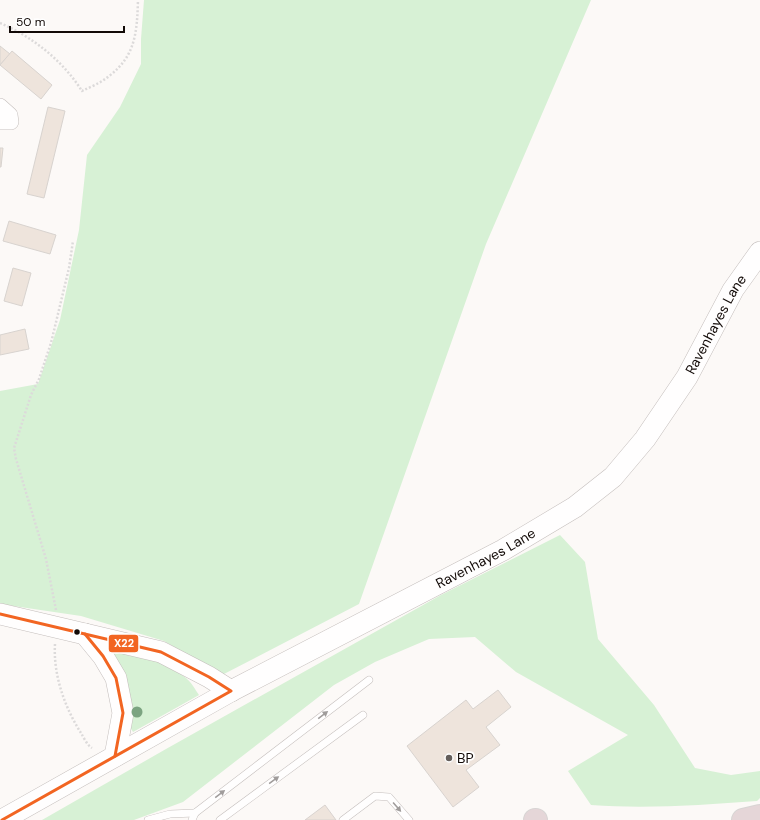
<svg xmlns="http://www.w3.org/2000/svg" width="760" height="820" viewBox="0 0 760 820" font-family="'DM Sans',sans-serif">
  <rect width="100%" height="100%" fill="#fcf9f7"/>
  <g fill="#d7f1d5">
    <polygon points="144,0 591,0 486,244 359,604 222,675 164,641 81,616 0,604 0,391 38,384 60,320 79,230 87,155 120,107 141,64 141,39"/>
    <path d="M560 535 585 562 598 639 654 705 695 768 731 775 760 771V798L757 801C702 805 646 809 591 805L568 771 628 735 516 672 475 637 429 639 375 662 334 685 183 802 134 820H42L166 749 441 595Z"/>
    <path d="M102 647C131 654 162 658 186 678 191 682 195 689 199 695L133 732 127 722Z"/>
  </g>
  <g fill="#eee4dc" stroke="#d8d3cf">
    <polygon points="0,46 10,54 0,65"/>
    <polygon points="12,51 52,85 41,99 0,65"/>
    <polygon points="48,107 65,111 44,198 27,194"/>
    <polygon points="0,148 3,148 1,167 0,167"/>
    <polygon points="9,221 56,235 50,254 3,241"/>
    <polygon points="13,268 31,273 22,306 4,301"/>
    <polygon points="25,329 29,349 0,355 0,335"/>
    <polygon points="498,690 511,707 486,727 500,745 466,770 479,787 453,807 407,746 466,700 473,709"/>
    <polygon points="325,805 336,820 305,820"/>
  </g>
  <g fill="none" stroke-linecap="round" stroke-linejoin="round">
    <defs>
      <g id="lane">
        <polyline points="148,820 170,814 195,813"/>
        <polyline points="192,820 195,813 369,680"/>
        <polyline points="220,820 363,715"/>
        <polyline points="343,820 375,796 389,797 409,820"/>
      </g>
      <polyline id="street" points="0,106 10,115 11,122 0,122"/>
      <g id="secondary">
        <polyline points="0,614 161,652 209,677 231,691"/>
        <polyline points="85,634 103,656 116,678 123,713 115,756"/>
        <path id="s1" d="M2 820 231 691 503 550 575 507 613 477 645 439 687 377 733 290 760 252"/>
      </g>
      <g id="highway">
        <polyline points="535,820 536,820"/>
        <polyline points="743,820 760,816"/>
      </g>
    </defs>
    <use href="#lane" stroke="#c4bebc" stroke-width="8"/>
    <use href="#street" stroke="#c4bebc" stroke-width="16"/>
    <use href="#secondary" stroke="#c4bebc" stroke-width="22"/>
    <use href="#highway" stroke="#d8d5d4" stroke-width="24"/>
    <g stroke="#dcdada" stroke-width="2.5" stroke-dasharray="2 2" stroke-linecap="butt">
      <path d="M0 23C33 37 63 61 82 91 90 87 101 83 109 76 136 56 137 31 138 0"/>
      <polyline points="56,610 46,559 16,459 14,448 31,395 39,379 51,343 69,268 73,241"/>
      <path d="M55 644C53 675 65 708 81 733 84 738 87 745 92 748"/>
    </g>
    <use href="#lane" stroke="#fffefe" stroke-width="7"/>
    <use href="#street" stroke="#fffefe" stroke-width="15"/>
    <use href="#secondary" stroke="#fffefe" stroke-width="21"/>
    <use href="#highway" stroke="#e5d6d8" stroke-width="22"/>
    <defs>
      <g id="bus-1">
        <polyline points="0,614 161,652 209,677 231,691 2,820"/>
        <polyline points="85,634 103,656 116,678 123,713 115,756"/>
      </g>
    </defs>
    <use href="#bus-1" stroke="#fff" stroke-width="6"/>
    <use href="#bus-1" stroke="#f26522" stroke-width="3"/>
  </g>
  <circle fill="#7ca481" cx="137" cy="712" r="5.5"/>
  <defs><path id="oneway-solid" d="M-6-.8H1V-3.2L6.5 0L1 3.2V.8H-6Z"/></defs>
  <g fill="#a09c9b">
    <use href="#oneway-solid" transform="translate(323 715) rotate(-37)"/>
    <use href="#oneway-solid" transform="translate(274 780) rotate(-36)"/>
    <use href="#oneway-solid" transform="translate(220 794) rotate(-37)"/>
    <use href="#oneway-solid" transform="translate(397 807) rotate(49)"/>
  </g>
  <circle fill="#120a07" stroke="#fff" stroke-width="1.5" cx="77" cy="632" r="3.5"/>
  <circle fill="#645e5b" stroke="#fff" stroke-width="1.5" cx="449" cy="758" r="4"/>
  <g text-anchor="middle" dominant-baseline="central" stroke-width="3.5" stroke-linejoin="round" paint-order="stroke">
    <g font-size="14" fill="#120a07" stroke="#fff">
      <text stroke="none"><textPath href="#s1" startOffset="886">Ravenhayes Lane</textPath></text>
      <text stroke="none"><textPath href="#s1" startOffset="550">Ravenhayes Lane</textPath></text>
    </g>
    <g font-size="14" fill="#120a07" stroke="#fff" text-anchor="start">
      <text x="457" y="758">BP</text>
    </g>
  </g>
  <rect stroke="#fff" stroke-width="1.5" x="108" y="634" width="31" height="19" rx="4" fill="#f26522"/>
  <g font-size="11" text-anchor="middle" font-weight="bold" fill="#fff">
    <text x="124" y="647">X22</text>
  </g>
  <path d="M10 26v6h114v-6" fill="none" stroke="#120a07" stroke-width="2"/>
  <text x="16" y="26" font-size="12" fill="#120a07" stroke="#ffffff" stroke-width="3" paint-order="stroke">50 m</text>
</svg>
